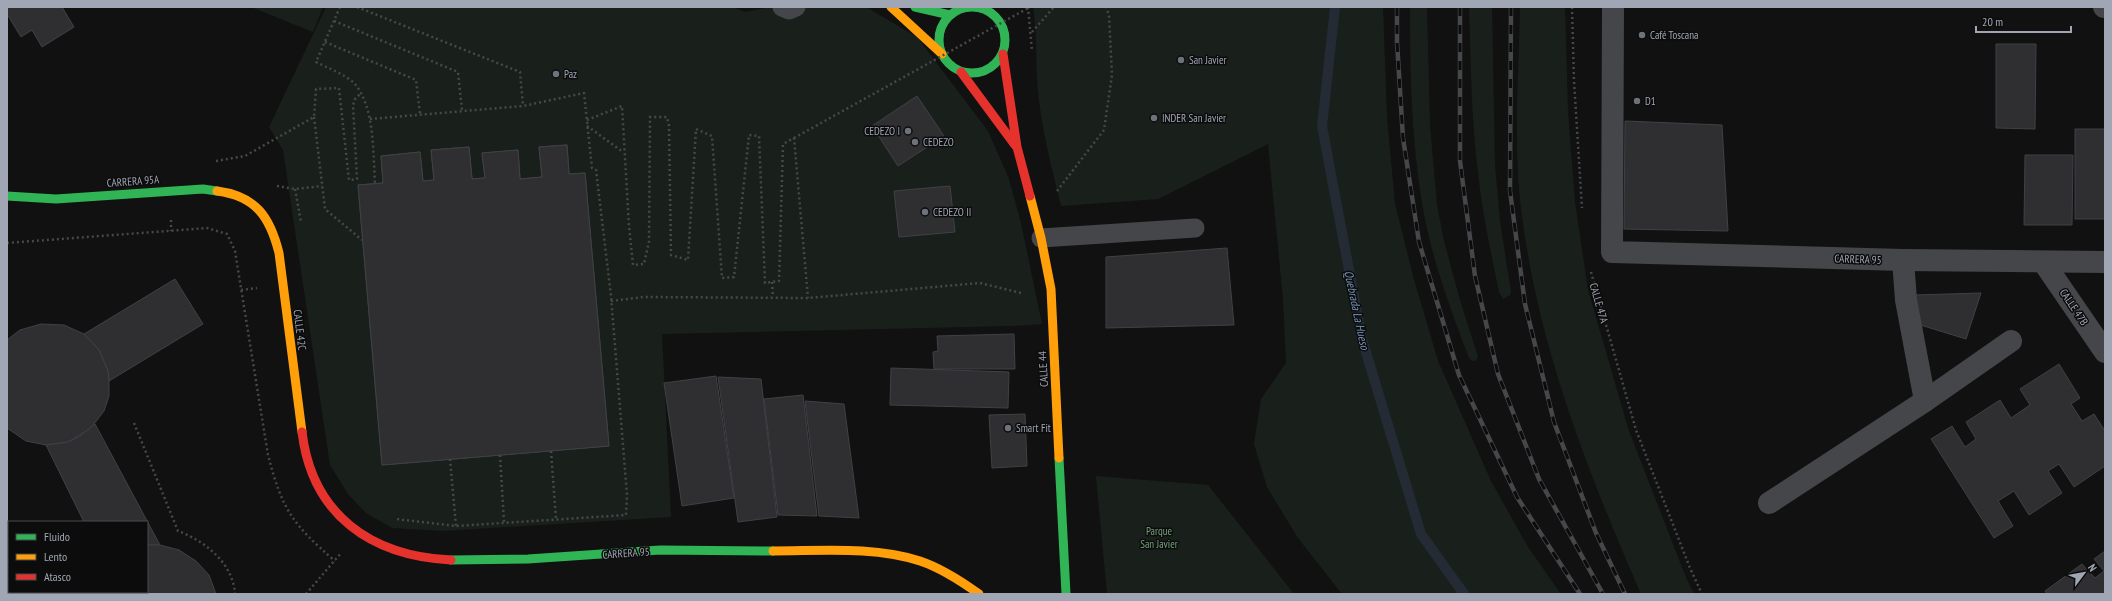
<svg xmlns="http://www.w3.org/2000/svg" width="2112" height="601" viewBox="0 0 2112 601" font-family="'PT Sans Narrow',sans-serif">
  <rect width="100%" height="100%" fill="#111"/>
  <g fill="#19201b">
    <polygon points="251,7 323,7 313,32"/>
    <polygon points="326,7 732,7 745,12 770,7 866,7 917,37 988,131 1009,179 1021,223 1042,324 1010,326 662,334 671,517 442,531 392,528 366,513 348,494 330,465 283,150 269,127"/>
    <path d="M1033 7H1383L1387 118 1395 204 1413 276 1438 361 1491 481 1528 547 1561 594H1342L1298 538 1267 487 1254 444 1261 399 1286 363 1283 299 1268 144 1158 199 1061 206C1052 169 1042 131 1038 92 1035 64 1038 36 1033 7Z"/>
    <path d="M1410 7H1427L1430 126 1437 205 1444 241 1460 300 1477 354 1478 358 1475 361H1472L1469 358C1455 321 1441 284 1431 245 1412 171 1410 84 1410 7Z"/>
    <path d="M1469 7H1492L1495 166 1500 221 1511 292 1510 295 1503 299 1499 292C1491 252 1482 213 1478 172 1471 117 1471 62 1469 7Z"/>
    <path d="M1520 7H1565L1568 112 1575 202 1588 290 1629 431 1685 575 1694 594H1641C1587 470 1537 343 1521 208 1513 145 1519 72 1520 7Z"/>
    <polygon points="1096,476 1208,485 1294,594 1107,594"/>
  </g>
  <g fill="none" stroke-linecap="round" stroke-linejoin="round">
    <polyline stroke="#242b34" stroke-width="10" points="1335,7 1322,126 1362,339 1421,534 1464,594"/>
  </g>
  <g fill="#2f2f31" stroke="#3f4145">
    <polygon points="7,7 62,7 74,27 42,47 32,30 21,37 7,14"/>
    <polygon points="1996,44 2036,44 2035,129 1996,128"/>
    <polygon points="917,96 944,136 898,166 872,126"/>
    <polygon points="1625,121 1722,125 1728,231 1624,229"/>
    <rect x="2075" y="129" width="30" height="90"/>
    <polygon points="567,145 569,174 585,173 609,446 382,465 358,185 383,183 381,156 420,152 423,181 434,180 431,150 469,147 472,179 485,178 482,153 518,150 520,179 542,177 539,147"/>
    <polygon points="567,145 569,174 585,173 609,446 382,465 358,185 383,183 381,156 420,152 423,181 434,180 431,150 469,147 472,179 485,178 482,153 518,150 520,179 542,177 539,147"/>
    <polygon points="2025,155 2073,155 2072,225 2024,225"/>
    <polygon points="950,186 955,232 899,237 894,191"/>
    <polygon points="1227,248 1234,325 1106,328 1106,257"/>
    <polygon points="175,279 203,324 109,381 108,371 99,350 84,334"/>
    <polygon points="1981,293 1966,339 1914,323 1915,295"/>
    <polygon points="41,324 64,325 84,334 99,350 108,371 109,381 109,396 104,411 91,428 68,442 46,445 26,441 7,428 7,340 20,330"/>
    <polygon points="1014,334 1015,369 934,369 933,352 938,351 937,336"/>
    <polygon points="2059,364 2080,398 2071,404 2082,421 2094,414 2105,431 2105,466 2074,487 2059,464 2048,471 2062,493 2029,515 2014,491 1998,501 2013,526 1994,538 1931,439 1952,426 1965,447 1976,439 1966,422 2000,400 2011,418 2030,405 2020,389"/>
    <polygon points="891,368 1009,372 1008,408 890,405"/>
    <polygon points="716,376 734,498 682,506 664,383"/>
    <polygon points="718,377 761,379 777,517 738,522"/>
    <polygon points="803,395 817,516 778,515 764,399"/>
    <polygon points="805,401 844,404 859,518 819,516"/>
    <polygon points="1025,414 1027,466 992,468 989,415"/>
    <polygon points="95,424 160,545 147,545 147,522 84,522 46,445 68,442 80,436"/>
    <polygon points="147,545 160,545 179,550 196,561 209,575 216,594 94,594 94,592 147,592"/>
    <polygon points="2105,551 2105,594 2047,594 2045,591 2082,564 2095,578 2104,571 2094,559"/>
    <polygon points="7,555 9,555 9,592 94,592 94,594 7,594"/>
  </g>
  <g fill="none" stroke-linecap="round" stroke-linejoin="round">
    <g stroke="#46484c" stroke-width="2.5" stroke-dasharray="2 3" stroke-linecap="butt">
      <path d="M340 7 316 62C328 68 344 74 354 83 375 106 373 154 375 184"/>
      <polyline points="357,7 520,72 523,106"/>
      <polyline points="1028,7 1032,51"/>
      <polyline points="1572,7 1574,81 1582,208"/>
      <polyline points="334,21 458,72 462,110"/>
      <polyline points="1032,32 1054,7"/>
      <polyline points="325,42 416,80 420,114"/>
      <polyline points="314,117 325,209 362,240"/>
      <polyline points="370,119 523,106 584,93 592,168 596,170 611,296 627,495 626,515 456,526 396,519"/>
      <polyline points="587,120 622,106 629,226 633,265 644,264 649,242 650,117 667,117 669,126 671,255 688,260 696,129 712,136 722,278 734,277 749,135 759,136 765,283 779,281 783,144 794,138 808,298"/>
      <polyline points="587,126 623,152"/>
      <polyline points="216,161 245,156 314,117 316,89 339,88 349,180 357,179 353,105 355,99 361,93"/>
      <polyline points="277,186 295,189 322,186"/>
      <polyline points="295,189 301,222"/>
      <polyline points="1057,191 1104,130 1112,75 1109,15 1106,7"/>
      <polyline points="171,220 171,231"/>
      <path d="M7 243 207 228 227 234 235 251 268 455C282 509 292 524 335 561"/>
      <polyline points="1591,272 1636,430 1690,568 1702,594"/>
      <polyline points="772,282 773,297"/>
      <polyline points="241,290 257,288"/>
      <polyline points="611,301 643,297 808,298 980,283 1021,293"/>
      <path d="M134 423 178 531C205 541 233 563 235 594"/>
      <polyline points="551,451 556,519"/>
      <polyline points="500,455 504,522"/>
      <polyline points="450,459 456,526"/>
      <polyline points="306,594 341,553"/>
    </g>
    <g stroke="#45464a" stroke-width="19">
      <polyline points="782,7 789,10 796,7"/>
      <polyline points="1041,238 1195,228"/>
    </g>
    <g stroke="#45464a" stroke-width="22">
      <polyline points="1613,7 1612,252 1903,260 2105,262"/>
      <polyline points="2104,7 2105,7"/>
      <polyline points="2044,263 2105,352"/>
      <polyline points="1925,401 2011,341"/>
      <polyline points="1769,503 1925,401 1906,300 1903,260"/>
    </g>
    <g stroke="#30b455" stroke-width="9">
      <circle cx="972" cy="40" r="33"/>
      <polyline points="915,7 950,15"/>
      <polyline points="7,196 56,199 203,189 217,191"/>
      <polyline points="1059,458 1066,594"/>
      <polyline points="451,560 528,559 660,550 773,551"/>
    </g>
    <g stroke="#ff9f0a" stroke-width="9">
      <polyline points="891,7 942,54"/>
      <path d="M217 191C256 196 270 217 279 253L302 432"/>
      <polyline points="1030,196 1041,238 1051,289 1059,458"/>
      <path d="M773 551C821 551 874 546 920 561 941 568 961 581 979 594"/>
    </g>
    <g stroke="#e5322d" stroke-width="9">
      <polyline points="1003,54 1017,147 1030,196"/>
      <polyline points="961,72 1015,145"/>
      <path d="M302 432C312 515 371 556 451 560"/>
    </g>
    <defs>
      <g id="rail">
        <polyline points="1397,7 1397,42 1403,138 1419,242 1459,375 1517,497 1580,594"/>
        <polyline points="1460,7 1460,161 1475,276 1498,374 1539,479 1603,594"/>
        <polyline points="1511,7 1510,191 1525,304 1554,422 1596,533 1625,594"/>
      </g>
    </defs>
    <use href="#rail" stroke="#46474a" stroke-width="4.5"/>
    <use href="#rail" stroke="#0c0c0d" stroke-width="3" stroke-dasharray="9" stroke-linecap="butt"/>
    <polyline stroke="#46484c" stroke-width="2.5" stroke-dasharray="2 3" stroke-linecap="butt" points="794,138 1030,7"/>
  </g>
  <g fill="#6e727b" stroke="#0c0c0d" stroke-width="1.5">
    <circle cx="1642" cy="35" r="4"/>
    <circle cx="1181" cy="60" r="4"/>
    <circle cx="556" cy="74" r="4"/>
    <circle cx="1637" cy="101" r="4"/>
    <circle cx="1154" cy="118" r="4"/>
    <circle cx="908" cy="131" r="4"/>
    <circle cx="915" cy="142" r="4"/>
    <circle cx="925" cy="212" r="4"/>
    <circle cx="1008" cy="428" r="4"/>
  </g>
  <g text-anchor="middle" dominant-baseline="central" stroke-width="3" stroke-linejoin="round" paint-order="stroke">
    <g font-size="11" fill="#a0a6b4" stroke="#0c0c0d" text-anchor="start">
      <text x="1650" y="35">Café Toscana</text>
      <text x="1189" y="60">San Javier</text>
      <text x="564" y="74">Paz</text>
      <text x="1645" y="101">D1</text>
      <text x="1162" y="118">INDER San Javier</text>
      <text x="900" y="131" text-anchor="end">CEDEZO I</text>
      <text x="923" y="142">CEDEZO</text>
      <text x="933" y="212">CEDEZO II</text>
      <text x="1016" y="428">Smart Fit</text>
    </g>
    <g font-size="11" fill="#a0a6b4" stroke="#0c0c0d">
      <text transform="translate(133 181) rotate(-4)">CARRERA 95A</text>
      <text transform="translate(1858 259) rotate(2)">CARRERA 95</text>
      <text transform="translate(1599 303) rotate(74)">CALLE 47A</text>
      <text transform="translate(2074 307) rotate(56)">CALLE 47B</text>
      <text transform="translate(300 330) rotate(83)">CALLE 42C</text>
      <text transform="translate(1043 369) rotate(-93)">CALLE 44</text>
      <text transform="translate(626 553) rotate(-4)">CARRERA 95</text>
    </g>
    <g font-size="11" fill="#75a17a" stroke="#0c0c0d">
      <text x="1159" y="531">Parque<tspan x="1159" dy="13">San Javier</tspan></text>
    </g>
    <g font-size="12" font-style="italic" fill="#7392b3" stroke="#0c0c0d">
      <text transform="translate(1357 310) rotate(78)">Quebrada La Hueso</text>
    </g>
  </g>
  <rect width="2112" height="601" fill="none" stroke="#a0a6b4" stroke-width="16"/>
  <rect x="8" y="521" width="140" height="72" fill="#0c0c0d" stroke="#474a50"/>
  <rect x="16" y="534" width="20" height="6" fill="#30b455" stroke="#474a50"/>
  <text x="44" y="541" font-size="12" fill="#a0a6b4">Fluido</text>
  <rect x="16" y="554" width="20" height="6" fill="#ff9f0a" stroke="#474a50"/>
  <text x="44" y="561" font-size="12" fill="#a0a6b4">Lento</text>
  <rect x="16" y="574" width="20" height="6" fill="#e5322d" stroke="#474a50"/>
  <text x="44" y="581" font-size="12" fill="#a0a6b4">Atasco</text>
  <g transform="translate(2084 573) rotate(58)" stroke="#0c0c0d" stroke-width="3" paint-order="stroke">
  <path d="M0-3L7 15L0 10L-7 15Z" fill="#a0a6b4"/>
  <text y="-6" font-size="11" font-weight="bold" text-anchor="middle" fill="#a0a6b4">N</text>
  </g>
  <path d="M1976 26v6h95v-6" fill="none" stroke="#a0a6b4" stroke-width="2"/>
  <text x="1982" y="26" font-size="12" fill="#a0a6b4" stroke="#0c0c0d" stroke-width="3" paint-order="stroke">20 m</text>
</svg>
